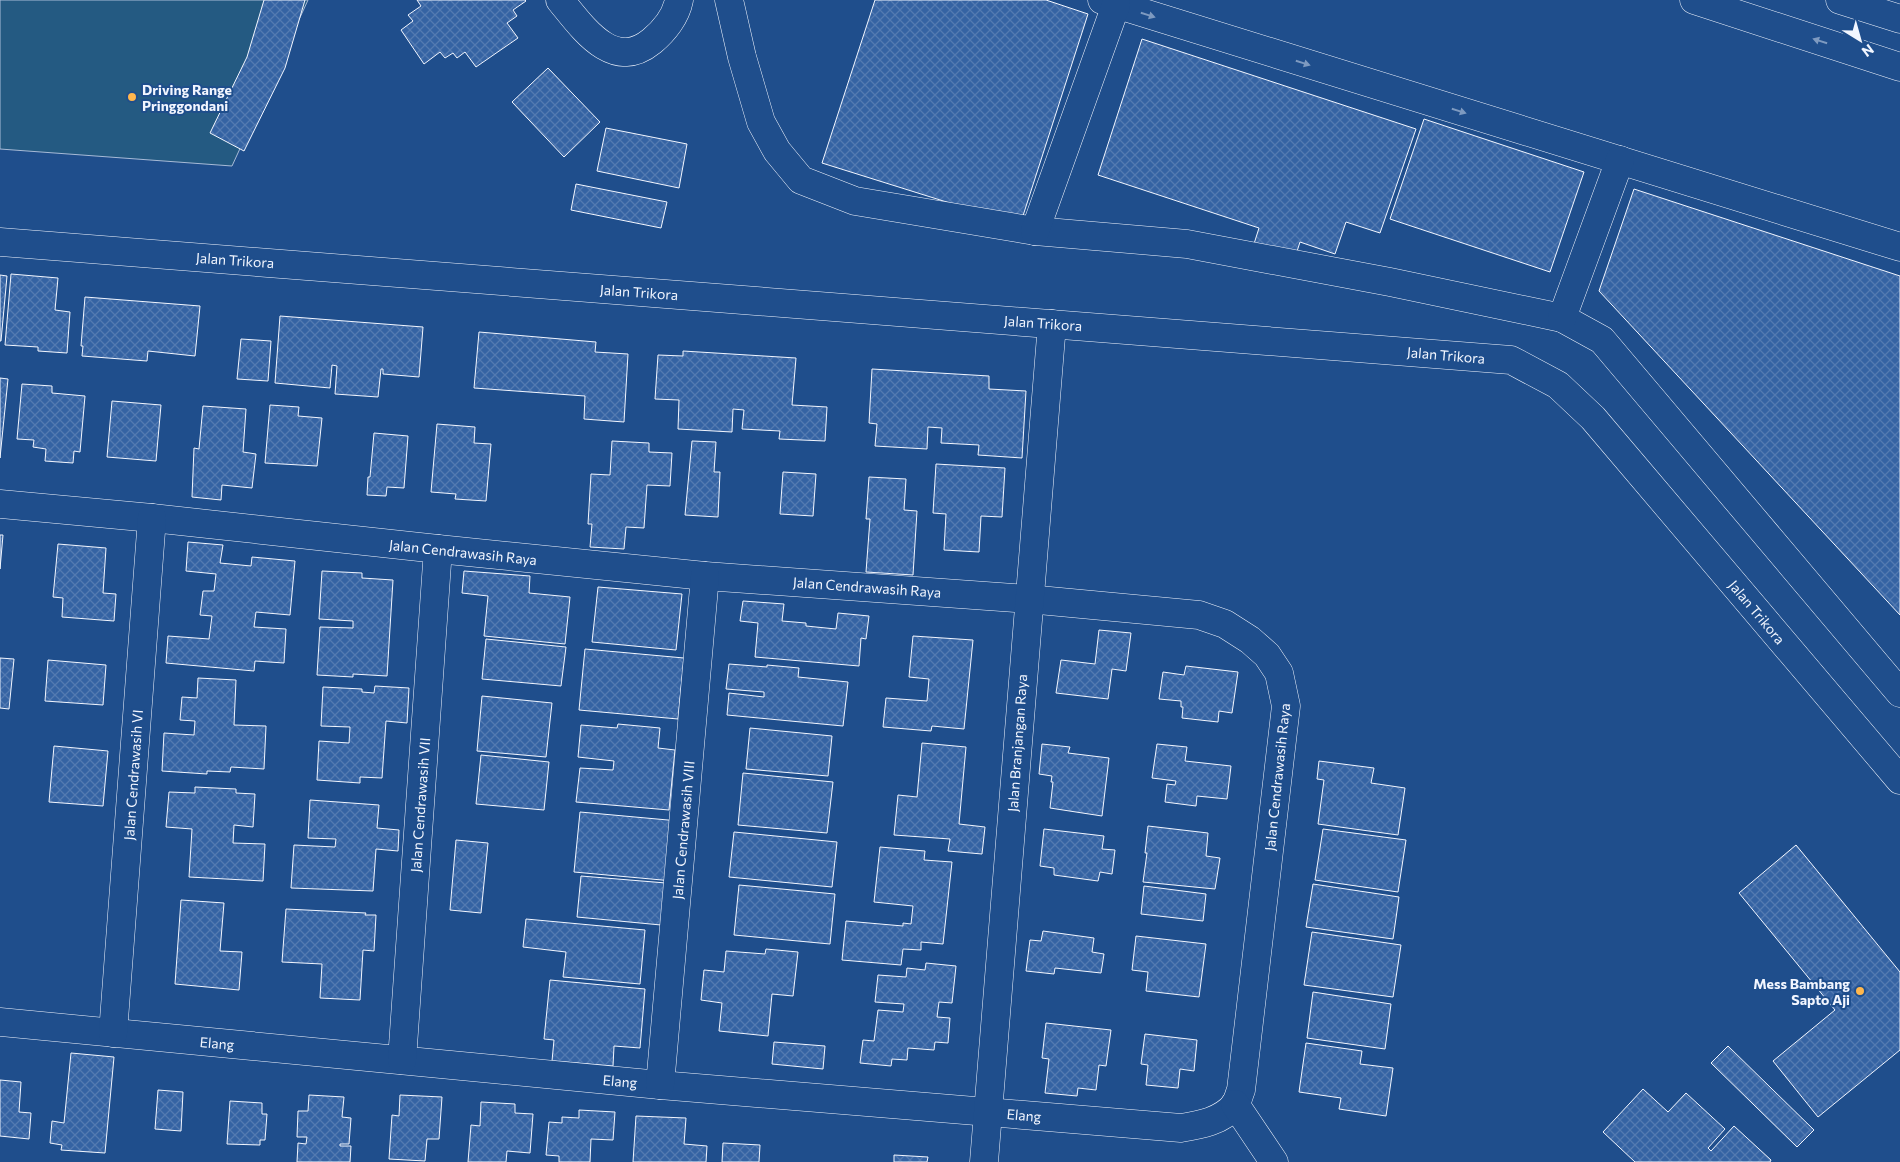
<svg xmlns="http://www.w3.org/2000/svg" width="1900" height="1162" viewBox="0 0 1900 1162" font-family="Commissioner,sans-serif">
  <defs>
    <pattern id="building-cross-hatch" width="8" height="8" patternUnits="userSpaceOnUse" patternTransform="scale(1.25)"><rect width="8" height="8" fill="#3563a3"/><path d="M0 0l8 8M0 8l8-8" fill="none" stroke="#537ab1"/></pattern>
  </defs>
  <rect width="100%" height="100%" fill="#1f4e8c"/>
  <polygon fill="#245a82" stroke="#a8bbd7" points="0,0 308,0 232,166 0,149"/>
  <g fill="url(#building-cross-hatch)" stroke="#f2f6ff">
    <polygon points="264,0 305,0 285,68 244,151 210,133 247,57"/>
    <polygon points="417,0 525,0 526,1 513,10 517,16 507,23 518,38 476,67 465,52 457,58 453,53 445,58 440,52 424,64 401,30 413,21 408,15 421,6"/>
    <polygon points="875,0 1046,0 1088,14 1020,225 822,163"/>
    <polygon points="1142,39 1416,129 1380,233 1346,222 1335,254 1300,242 1294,261 1253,247 1259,228 1098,175"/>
    <polygon points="548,68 600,122 564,157 512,102"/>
    <polygon points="1424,119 1584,172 1550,272 1390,219"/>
    <polygon points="606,128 687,144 679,188 597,171"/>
    <polygon points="576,184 667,202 661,228 571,210"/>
    <polygon points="1634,189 1900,276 1900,615 1599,291"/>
    <polygon points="11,274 58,278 55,310 70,312 67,353 38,351 38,347 5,345"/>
    <polygon points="0,275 7,276 1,341 0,341"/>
    <polygon points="85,297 200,306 195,356 148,351 147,361 82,356 83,346 81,346"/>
    <polygon points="280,316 423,327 419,377 383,374 383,369 381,369 378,397 335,394 337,366 332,365 330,388 275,383"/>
    <polygon points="479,332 596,342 595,352 628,354 624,422 584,419 585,396 474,388"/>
    <polygon points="241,339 271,341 268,381 237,379"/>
    <polygon points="683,351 796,358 792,405 827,407 825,441 779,439 780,431 742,429 744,410 733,409 732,432 678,429 679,400 655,399 658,355 683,356"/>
    <polygon points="872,369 989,376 989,389 1026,391 1022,458 978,455 979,445 941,443 942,428 928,427 927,449 875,446 877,424 869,423"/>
    <polygon points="0,378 8,379 0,458"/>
    <polygon points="22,384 52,386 52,393 85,396 80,452 74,451 73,463 45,461 46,449 33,447 34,440 17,439"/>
    <polygon points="112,401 161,405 156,461 107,457"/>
    <polygon points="270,405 299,407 298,416 322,418 317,466 265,463"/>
    <polygon points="203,406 246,409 243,452 256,454 252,488 222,485 221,500 192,497 194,448 199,449"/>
    <polygon points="437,424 475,427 474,443 491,444 486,501 455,499 456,494 431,492"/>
    <polygon points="374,433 408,436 404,488 387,487 386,496 367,495 368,477 370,477"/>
    <polygon points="612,441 649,443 649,452 672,453 670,486 647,485 644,528 626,527 624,549 590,547 592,524 588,524 591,474 610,475"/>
    <polygon points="692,441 716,442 714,472 720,472 718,517 685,515"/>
    <polygon points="936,464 1005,468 1002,517 981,516 979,552 944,550 946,514 933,513"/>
    <polygon points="783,472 816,474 813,516 780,514"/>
    <polygon points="869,477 906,479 904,510 917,511 913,575 866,572 870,519 866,519"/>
    <polygon points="0,535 3,535 0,569"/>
    <polygon points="188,542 223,545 220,563 251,566 252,557 295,561 290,615 256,612 254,627 286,629 284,663 255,661 254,671 166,663 168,636 209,639 212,616 200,615 203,591 214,591 216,574 186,571"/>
    <polygon points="58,544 106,548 103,593 116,594 114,621 62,617 63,598 53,597"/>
    <polygon points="322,571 362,573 362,578 393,580 387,676 353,674 353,677 317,675 320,627 353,628 353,621 319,619"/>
    <polygon points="464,571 530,576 529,593 570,597 565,644 484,636 488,596 462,593"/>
    <polygon points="598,587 682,594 676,650 592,642"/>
    <polygon points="743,601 784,604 782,621 806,623 806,626 836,629 838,613 869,616 866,639 861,638 859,666 755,657 758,623 740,621"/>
    <polygon points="1099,630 1131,633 1126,671 1112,669 1108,699 1056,693 1061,660 1095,664"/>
    <polygon points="913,636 973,640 964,729 932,726 931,731 883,727 886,698 927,701 929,679 909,677"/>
    <polygon points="486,639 566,647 561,686 482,679"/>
    <polygon points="585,649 684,658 678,719 579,710"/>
    <polygon points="0,658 14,659 9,709 0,708"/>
    <polygon points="48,660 106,665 103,705 45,701"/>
    <polygon points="729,664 767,667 767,665 799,668 798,677 848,682 843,726 727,715 729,693 764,697 764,692 726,689"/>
    <polygon points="1186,666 1238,672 1232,713 1219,711 1218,722 1182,718 1183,707 1181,707 1181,701 1159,699 1163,672 1184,675"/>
    <polygon points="198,678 236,680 234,725 266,726 264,769 231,767 230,772 207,771 207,774 162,771 164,733 194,735 195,721 180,720 182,697 197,698"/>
    <polygon points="375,686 409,688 407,723 386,721 382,778 360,777 360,783 317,780 319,741 349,743 350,727 321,726 323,687 362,689 362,692 374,693"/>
    <polygon points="482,696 552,703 546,757 477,751"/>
    <polygon points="618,724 660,728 658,748 675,750 669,810 576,802 580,768 613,770 614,761 578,757 581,725 617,728"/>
    <polygon points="750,728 832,736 828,776 746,769"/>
    <polygon points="922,743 966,747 959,824 985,827 982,854 948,851 950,839 894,835 898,795 917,797"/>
    <polygon points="1042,744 1070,747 1068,753 1109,758 1102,816 1050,808 1053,782 1051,782 1052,776 1039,774"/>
    <polygon points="1157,744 1187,747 1185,761 1231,766 1227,799 1197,796 1196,806 1165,802 1167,784 1175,785 1176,781 1152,778"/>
    <polygon points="54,746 108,751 103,806 49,802"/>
    <polygon points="481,755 549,762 544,810 476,804"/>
    <polygon points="1319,761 1374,768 1371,783 1405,788 1398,835 1318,824 1324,780 1317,779"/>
    <polygon points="743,773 833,782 827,833 738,825"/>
    <polygon points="195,787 236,789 236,793 255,794 253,827 234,825 233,843 265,844 263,881 189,877 192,829 166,827 169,792 195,793"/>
    <polygon points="310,800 379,805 377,828 399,830 398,851 376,849 373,891 291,888 294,845 335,847 336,839 308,838"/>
    <polygon points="580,812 679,821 673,881 574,872"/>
    <polygon points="1148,826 1208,833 1206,856 1220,858 1215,889 1143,882 1147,853 1145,853"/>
    <polygon points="1044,829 1104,836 1102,849 1115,850 1112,874 1100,872 1098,881 1054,875 1054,868 1040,866"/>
    <polygon points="1323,829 1406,840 1398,892 1315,880"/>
    <polygon points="734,832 837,842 832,887 729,877"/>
    <polygon points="456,840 488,843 481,913 450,910"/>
    <polygon points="1796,845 1900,972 1900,1050 1818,1117 1773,1061 1835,1010 1739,893"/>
    <polygon points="880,847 925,851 924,860 952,862 943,944 921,942 921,950 903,949 901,965 842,960 846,921 903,926 903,923 911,924 913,906 874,902"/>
    <polygon points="581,876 666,883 661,925 577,917"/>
    <polygon points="1313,884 1399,897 1393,939 1306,927"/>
    <polygon points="739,885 835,894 830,944 734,935"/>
    <polygon points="1144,886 1206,894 1203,921 1141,914"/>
    <polygon points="181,900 224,903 220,951 242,952 239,990 175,984"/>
    <polygon points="286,909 366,913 365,915 376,915 374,951 363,950 360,1000 320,998 322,964 282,962"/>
    <polygon points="526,919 645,930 640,984 563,977 566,952 523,947"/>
    <polygon points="1043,931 1094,938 1092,952 1104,954 1101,973 1055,968 1054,974 1026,971 1030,940 1041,941"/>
    <polygon points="1312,932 1401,945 1393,997 1304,985"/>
    <polygon points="1136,936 1206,944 1199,997 1146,991 1148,972 1132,970"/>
    <polygon points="766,949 798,952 793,996 772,994 768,1036 719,1031 722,1003 701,1000 704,970 724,972 726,951 765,954"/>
    <polygon points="926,963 956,966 952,1003 939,1002 937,1017 950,1018 948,1043 935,1042 934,1050 908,1048 907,1060 892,1059 891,1066 860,1063 863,1040 874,1041 878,1010 903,1012 904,1004 875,1002 878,975 906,977 907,968 925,970"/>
    <polygon points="550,980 645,989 640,1048 614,1046 613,1066 552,1061 554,1040 544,1039"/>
    <polygon points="1313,992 1391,1004 1385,1049 1307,1038"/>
    <polygon points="1046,1023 1111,1030 1106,1066 1099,1065 1096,1090 1078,1088 1077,1096 1045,1093 1049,1059 1042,1058"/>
    <polygon points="1145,1034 1197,1040 1194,1071 1180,1069 1178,1088 1146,1085 1148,1065 1141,1064"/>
    <polygon points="774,1042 825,1046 823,1069 772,1064"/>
    <polygon points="1306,1043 1362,1051 1360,1064 1393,1068 1386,1116 1339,1109 1341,1098 1299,1092"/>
    <polygon points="1728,1046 1814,1130 1797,1147 1711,1063"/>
    <polygon points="71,1053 114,1057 105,1153 61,1150 62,1145 50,1143 52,1121 64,1123"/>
    <polygon points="0,1080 21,1082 19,1112 31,1113 29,1139 0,1136"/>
    <polygon points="1643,1089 1668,1112 1686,1093 1725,1129 1708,1148 1711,1151 1734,1126 1771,1160 1770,1162 1635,1162 1603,1132"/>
    <polygon points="158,1090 183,1092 181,1131 155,1129"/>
    <polygon points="309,1095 344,1097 342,1117 351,1118 349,1144 340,1144 340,1146 351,1146 350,1162 297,1162 298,1143 306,1144 307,1137 297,1137 298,1111 308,1111"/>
    <polygon points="400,1095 442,1097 439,1139 427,1139 425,1161 389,1159 392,1115 399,1116"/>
    <polygon points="230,1101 262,1103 262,1114 267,1114 265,1140 260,1140 260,1145 227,1144"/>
    <polygon points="481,1102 515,1104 515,1113 533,1114 530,1153 507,1151 506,1162 468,1162 471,1125 480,1126"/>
    <polygon points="579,1110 615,1112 613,1140 591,1139 590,1162 559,1162 559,1156 546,1155 549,1122 562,1123 562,1117 579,1118"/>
    <polygon points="636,1116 686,1118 684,1144 707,1146 706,1162 633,1162"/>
    <polygon points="723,1143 760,1145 759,1162 722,1162"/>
    <polygon points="894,1155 928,1157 927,1162 894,1162"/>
  </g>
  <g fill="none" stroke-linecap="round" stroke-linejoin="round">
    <defs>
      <g id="minor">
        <path d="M560 0C583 28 613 73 652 41 664 31 676 16 679 0"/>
        <polyline points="729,0 742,57 761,122 777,151 801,180 855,201 1035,231 1187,244 1390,282 1562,318 1602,340 1900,693"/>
        <polyline points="1102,0 1900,247"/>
        <polyline points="1694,0 1900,67"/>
        <polyline points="1840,0 1900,19"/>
        <polyline points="1035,231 1116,5"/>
        <polyline points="0,242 1511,360 1558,385 1593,418 1900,780"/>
        <polyline points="1562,318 1620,160"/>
        <path d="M0 504 152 518 438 549 705 576 1028 599 1199 615 1225 624 1250 640 1267 655 1279 673 1286 706 1241 1090C1239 1094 1238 1101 1235 1105 1222 1121 1200 1125 1181 1128L660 1085 0 1022"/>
        <polyline points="113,1033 152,518"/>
        <polyline points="402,1060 438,549"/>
        <polyline points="660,1085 705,576"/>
        <polyline points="1235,1104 1274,1162"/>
        <polyline points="984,1162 1052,324"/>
      </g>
    </defs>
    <use href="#minor" stroke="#f2f6ff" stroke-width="29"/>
    <use href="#minor" stroke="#1f4e8c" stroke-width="28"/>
  </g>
  <defs><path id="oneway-solid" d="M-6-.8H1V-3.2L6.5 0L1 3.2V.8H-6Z" transform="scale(1.25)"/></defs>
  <g fill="#7e9ac0">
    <use href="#oneway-solid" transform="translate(1148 15) rotate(17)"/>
    <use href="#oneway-solid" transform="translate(1820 41) rotate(-162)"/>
    <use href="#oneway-solid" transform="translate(1303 63) rotate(17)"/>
    <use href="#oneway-solid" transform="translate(1459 111) rotate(17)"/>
  </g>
  <g fill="#ffb74d" stroke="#1f4e8c" stroke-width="2">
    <circle cx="132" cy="97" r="5"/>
    <circle cx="1860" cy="991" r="5"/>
  </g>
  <g text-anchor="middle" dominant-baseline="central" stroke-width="4" stroke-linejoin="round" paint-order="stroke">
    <g font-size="14" font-weight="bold" fill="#f2f6ff" stroke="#1f4e8c" text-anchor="start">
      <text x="142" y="89">Driving Range<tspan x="142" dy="16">Pringgondani</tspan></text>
      <text x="1850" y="983" text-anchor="end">Mess Bambang<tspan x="1850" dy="16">Sapto Aji</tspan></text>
    </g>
    <g font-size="14" fill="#f2f6ff" stroke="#1f4e8c">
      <text transform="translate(235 260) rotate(4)">Jalan Trikora</text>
      <text transform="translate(639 292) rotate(4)">Jalan Trikora</text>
      <text transform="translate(1043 323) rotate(4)">Jalan Trikora</text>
      <text transform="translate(1446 355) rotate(5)">Jalan Trikora</text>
      <text transform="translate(463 552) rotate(6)">Jalan Cendrawasih Raya</text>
      <text transform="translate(867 587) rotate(4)">Jalan Cendrawasih Raya</text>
      <text transform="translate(1757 612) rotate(50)">Jalan Trikora</text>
      <text transform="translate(1017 743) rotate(-86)">Jalan Branjangan Raya</text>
      <text transform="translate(133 775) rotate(-86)">Jalan Cendrawasih VI</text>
      <text transform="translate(1277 777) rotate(-84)">Jalan Cendrawasih Raya</text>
      <text transform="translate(420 805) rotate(-86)">Jalan Cendrawasih VII</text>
      <text transform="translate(683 830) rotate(-85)">Jalan Cendrawasih VIII</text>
      <text transform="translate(217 1043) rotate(5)">Elang</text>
      <text transform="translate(620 1081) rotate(5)">Elang</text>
      <text transform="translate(1024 1115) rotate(5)">Elang</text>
    </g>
  </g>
  <g transform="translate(1860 40) rotate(143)" stroke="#1f4e8c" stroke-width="4" paint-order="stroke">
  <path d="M0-4L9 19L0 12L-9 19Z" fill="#f2f6ff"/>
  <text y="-8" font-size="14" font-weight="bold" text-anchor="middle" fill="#f2f6ff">N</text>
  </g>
</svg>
